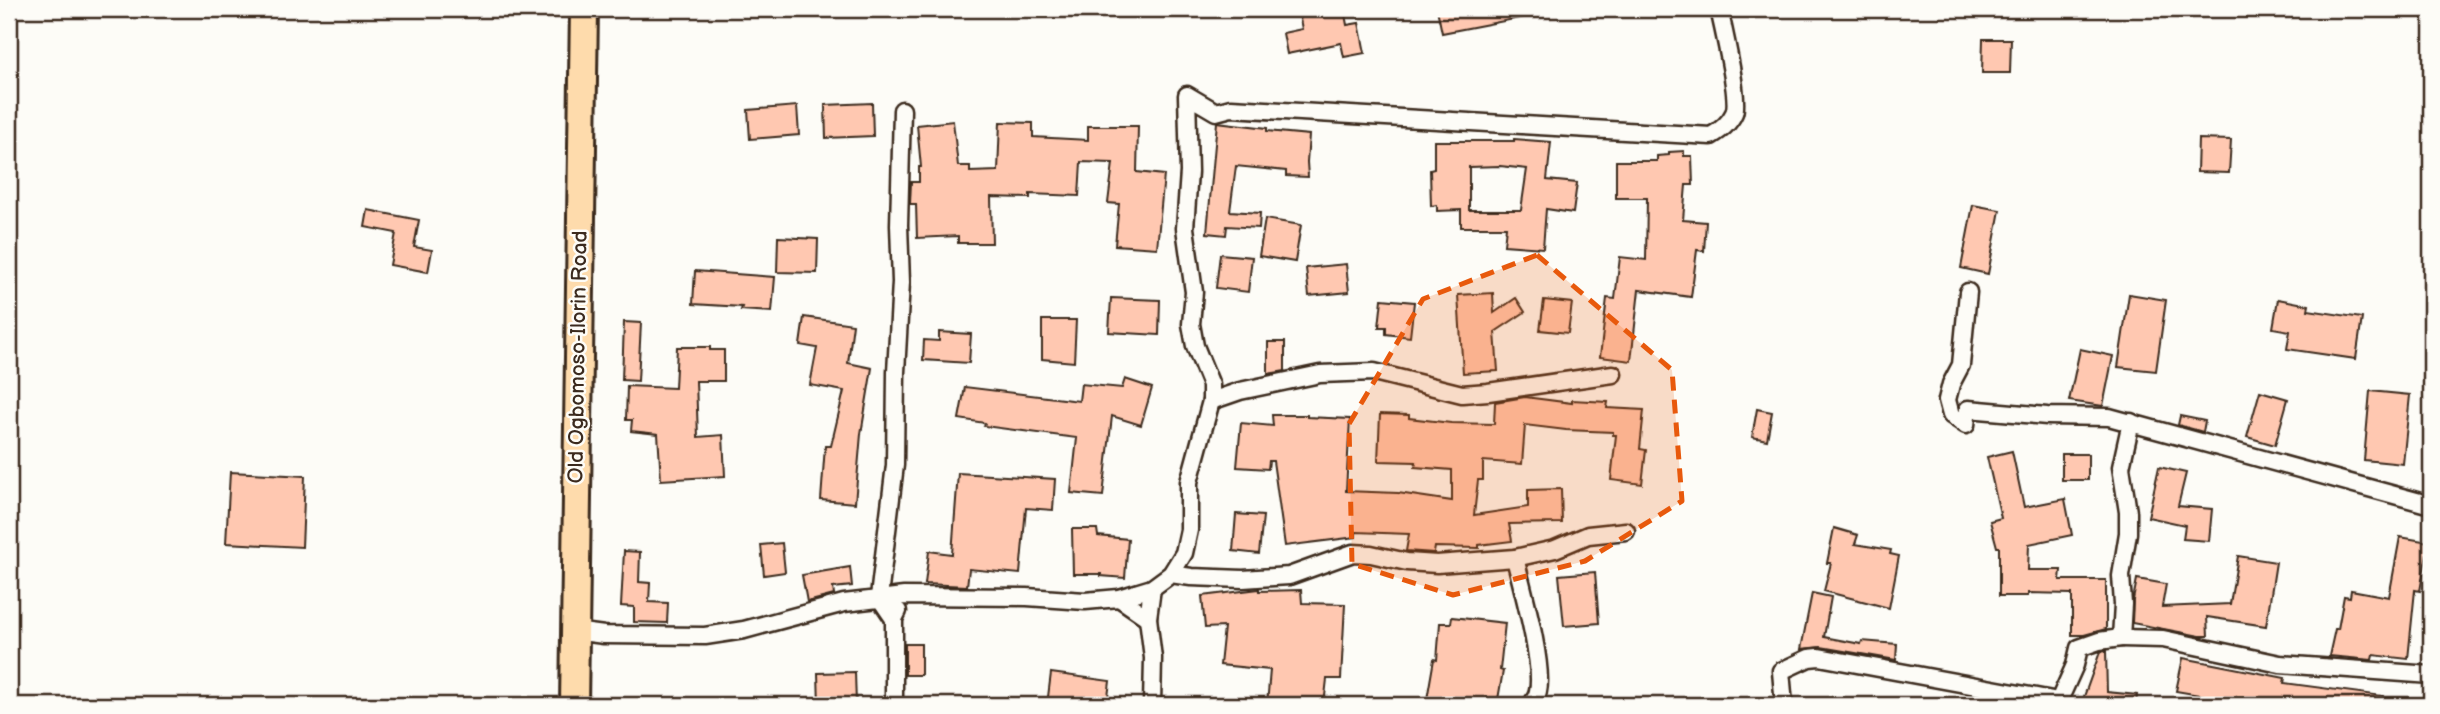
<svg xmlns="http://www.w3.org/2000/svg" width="2440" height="714" viewBox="0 0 2440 714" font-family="'Balsamiq Sans',sans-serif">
  <rect width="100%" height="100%" fill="#fdfcf7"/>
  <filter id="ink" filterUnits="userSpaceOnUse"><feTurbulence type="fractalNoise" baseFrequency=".0143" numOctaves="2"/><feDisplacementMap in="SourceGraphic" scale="14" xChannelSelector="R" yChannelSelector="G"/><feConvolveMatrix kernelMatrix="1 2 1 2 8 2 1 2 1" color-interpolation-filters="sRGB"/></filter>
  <g filter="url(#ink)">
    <g fill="#ffc8b1" stroke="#3b2a1e" stroke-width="2" fill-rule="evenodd">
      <polygon points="1298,9 1344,9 1347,25 1359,23 1365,53 1344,57 1341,43 1287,54 1283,33 1302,29"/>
      <polygon points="1437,9 1529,9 1530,16 1442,33"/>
      <polygon points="1983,39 2011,39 2010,73 1982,73"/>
      <polygon points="872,103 873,136 826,138 825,105"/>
      <polygon points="797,106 799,135 750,139 748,110"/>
      <polygon points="953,121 958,166 970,166 970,172 998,171 1000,122 1033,123 1033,137 1088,140 1088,126 1138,126 1137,172 1164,175 1157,248 1115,245 1119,204 1108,203 1113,163 1081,162 1079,196 1030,194 1030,198 991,197 992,243 958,243 958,236 917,238 916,204 910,204 911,182 919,182 919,167 921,167 917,125"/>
      <polygon points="1217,122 1267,128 1267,131 1309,135 1307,162 1308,177 1286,176 1286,171 1236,166 1230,211 1260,213 1259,228 1227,226 1226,235 1207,233"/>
      <path d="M1514 139 1551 142 1547 180 1577 183 1573 213 1546 209 1543 248 1504 245 1506 227H1461V210L1437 211V205L1431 206 1430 170 1434 169V141H1514ZM1500 166 1527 169 1521 210H1469V167Z"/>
      <polygon points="2198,139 2231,140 2229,173 2197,172"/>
      <polygon points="1684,151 1684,156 1692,156 1693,185 1686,185 1683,220 1706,222 1704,251 1697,250 1691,297 1639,290 1631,361 1600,357 1607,298 1615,299 1620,257 1646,260 1647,198 1616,198 1616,161 1657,161 1657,156 1669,155 1669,152"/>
      <polygon points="1973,205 2000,210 1988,274 1961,268"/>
      <polygon points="368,210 419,220 414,247 432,250 428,272 390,265 396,233 365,227"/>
      <polygon points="1265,219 1301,225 1295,262 1259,256"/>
      <polygon points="778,237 818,239 817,273 777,272"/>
      <polygon points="1220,254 1252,257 1248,292 1216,288"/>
      <polygon points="1346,264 1349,292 1309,296 1306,268"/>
      <polygon points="695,271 775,277 772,312 741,310 742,307 693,304"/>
      <polygon points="1493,293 1494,313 1516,298 1525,312 1495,332 1498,371 1463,373 1458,295"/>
      <polygon points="2129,294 2166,300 2156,371 2118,367"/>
      <polygon points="1111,298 1160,300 1159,335 1109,332"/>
      <polygon points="1382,299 1414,302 1410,337 1386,334 1386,327 1379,327"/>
      <polygon points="2278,299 2309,305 2308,310 2362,318 2356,359 2287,349 2290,331 2273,328"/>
      <polygon points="1544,300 1572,303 1568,333 1540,330"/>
      <polygon points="804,317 853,324 848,363 872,368 861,434 855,503 821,500 825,446 831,446 844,391 810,385 817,348 800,345"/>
      <polygon points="1042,320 1076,320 1074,362 1042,359"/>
      <polygon points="624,322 641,323 638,381 622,380"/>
      <polygon points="939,332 971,334 969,363 923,360 924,340 939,341"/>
      <polygon points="1268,342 1285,342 1285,371 1268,374"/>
      <polygon points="677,347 710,347 710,350 724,350 724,381 696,381 698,437 723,435 725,476 661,480 658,434 631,431 632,420 626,420 627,386 675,388"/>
      <polygon points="2080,349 2113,356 2103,406 2069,401"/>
      <polygon points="1125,379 1152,388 1141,425 1112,416 1103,496 1071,493 1077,438 984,426 985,423 959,419 965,387 1079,401 1081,384 1122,388"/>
      <polygon points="2260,391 2288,399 2275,445 2247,437"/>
      <polygon points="2370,391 2410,395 2403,464 2364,460"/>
      <polygon points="1525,397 1572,403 1572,400 1608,402 1607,408 1644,410 1640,449 1646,450 1642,484 1611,480 1616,435 1613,435 1613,432 1566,430 1525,425 1522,464 1483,461 1483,480 1478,480 1474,515 1528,507 1528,490 1561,489 1562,523 1509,524 1512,541 1479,545 1479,548 1435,547 1434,553 1406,551 1409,534 1356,532 1356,537 1285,546 1273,461 1269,461 1268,469 1237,467 1241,423 1273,426 1272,415 1307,415 1307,417 1350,419 1346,491 1398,493 1452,501 1452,470 1415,467 1416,462 1378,461 1380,414 1409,415 1409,418 1451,423 1494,424 1495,402"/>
      <polygon points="1757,409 1772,412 1767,440 1752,437"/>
      <polygon points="2180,416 2205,421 2203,432 2178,425"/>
      <polygon points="2012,451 2024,507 2065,499 2072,535 2029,544 2028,570 2061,570 2060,580 2106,580 2106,629 2084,635 2072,635 2072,594 2028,593 2028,596 1999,596 1999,547 1997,547 1990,521 2001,518 1987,457"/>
      <rect x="2062" y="454" width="26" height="26"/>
      <polygon points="2159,467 2186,473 2178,506 2212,509 2209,541 2183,539 2185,525 2148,517"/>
      <polygon points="230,472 305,476 302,547 226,543"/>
      <polygon points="958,473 1055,479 1053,510 1026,508 1020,574 969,569 967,586 925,584 929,551 952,554"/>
      <polygon points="1236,514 1263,516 1259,554 1233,551"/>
      <polygon points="1834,528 1858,535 1855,544 1891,550 1890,554 1899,556 1889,608 1824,591 1831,563 1827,563"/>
      <polygon points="1072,529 1097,529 1098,536 1128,539 1125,578 1101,576 1101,574 1073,574"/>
      <polygon points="2400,537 2429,542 2420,591 2415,590 2408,659 2373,655 2372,660 2329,656 2335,629 2338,629 2344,596 2350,597 2351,590 2389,597"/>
      <polygon points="782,543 785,572 764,575 761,545"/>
      <polygon points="624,551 640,552 639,582 650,583 649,602 668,603 667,623 634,622 634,607 621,606"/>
      <polygon points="2238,556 2276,562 2266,626 2207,617 2208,636 2200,636 2132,623 2133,600 2137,579 2166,584 2162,607 2230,604"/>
      <polygon points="850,567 852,586 833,588 834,595 807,602 802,575"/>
      <polygon points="1595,572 1599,623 1564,626 1559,575"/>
      <polygon points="1259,589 1259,591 1301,590 1302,603 1345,604 1341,679 1327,679 1324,705 1267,705 1270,670 1220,665 1224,627 1205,628 1202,596"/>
      <polygon points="1812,593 1831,597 1824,637 1861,644 1862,641 1897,644 1896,660 1821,647 1801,649"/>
      <polygon points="1452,617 1505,623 1500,670 1503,671 1497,705 1426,705 1434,659 1437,660 1440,623 1451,623"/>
      <rect x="905" y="644" width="16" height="31"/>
      <polygon points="2106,651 2107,692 2137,695 2136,705 2081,705 2100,652"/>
      <polygon points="2183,658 2285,678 2284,683 2383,696 2382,705 2257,705 2176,691"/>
      <polygon points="855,672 856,705 819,705 818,673"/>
      <polygon points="1051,673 1110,681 1107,705 1047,705"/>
    </g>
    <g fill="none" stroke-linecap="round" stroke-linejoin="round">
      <defs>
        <g id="minor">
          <polyline points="1968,292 1961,365 1951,384 1947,400 1951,415 1966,425 1968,409 2047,416 2109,417 2431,505"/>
          <polyline points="1211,401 1240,391 1320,374 1374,372 1462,394 1488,392 1613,374"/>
          <path d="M1515 558C1522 587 1544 665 1538 691 1537 697 1534 701 1531 705"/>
          <polyline points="1171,574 1191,577 1243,579 1289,576 1353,553 1371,554 1407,562 1437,564 1515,558 1555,549 1588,535 1626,531"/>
          <polyline points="1119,598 1148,618"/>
          <polyline points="894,619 879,597 895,465 896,372 901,282 899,225 902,110"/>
          <path d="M574 631 604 635 705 636 744 630 844 603 904 596 1027 597 1085 601 1119 598 1152 588 1171 574 1184 553 1189 530V482L1211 401V385L1195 346 1191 324 1194 292 1185 228 1189 172 1187 95 1216 112 1231 108 1711 136C1721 130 1729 124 1734 113 1740 100 1723 27 1719 9"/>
          <polyline points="2121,638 2163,639 2280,664 2431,675"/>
          <polyline points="894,705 894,619 898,611"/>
          <polyline points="1152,705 1153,658 1148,618 1152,588"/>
          <polyline points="1784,705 1781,671 1809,658 1819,657 2058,701"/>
          <polyline points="2057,705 2075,665 2079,648 2099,641 2121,638 2123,604 2121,576 2128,533 2128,512 2121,467 2131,422"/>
        </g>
        <polyline id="trunk" points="574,705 584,9"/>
      </defs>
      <use href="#minor" stroke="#3b2a1e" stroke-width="21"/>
      <use href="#trunk" stroke="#3b2a1e" stroke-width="32"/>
      <use href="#minor" stroke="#fdfcf7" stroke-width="16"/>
      <use href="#trunk" stroke="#fedbac" stroke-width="26"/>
    </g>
  </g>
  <path fill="#e8590c" fill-opacity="0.2" stroke="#e8590c" stroke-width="5" stroke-dasharray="14 9" stroke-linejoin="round" d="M1537 255 1672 370 1682 501 1585 561 1453 595 1352 564 1349 424 1423 299Z"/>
  <g text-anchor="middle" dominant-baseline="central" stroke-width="5" stroke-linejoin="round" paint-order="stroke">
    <g font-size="21" fill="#3b2a1e" stroke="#fdfcf7">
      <text transform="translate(578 357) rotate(-89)">Old Ogbomoso-Ilorin Road</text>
    </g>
  </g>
  <rect width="2440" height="714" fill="none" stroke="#fdfcf7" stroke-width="35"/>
  <rect x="18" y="18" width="2405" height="679" fill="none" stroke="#3b2a1e" stroke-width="2.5" filter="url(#ink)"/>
</svg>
